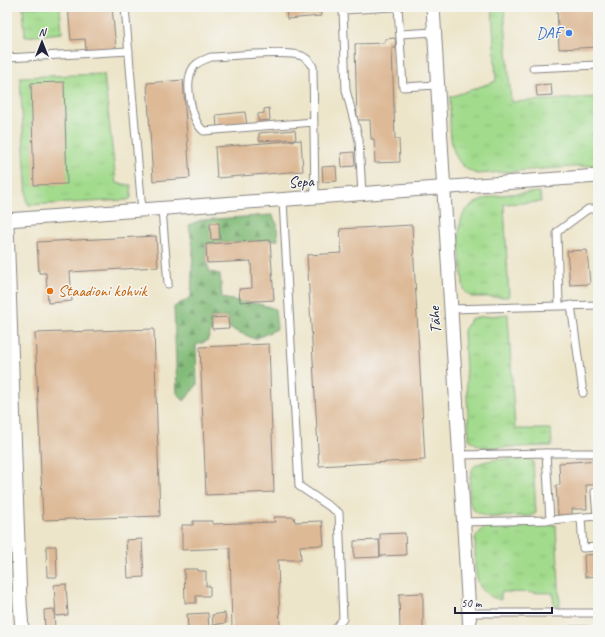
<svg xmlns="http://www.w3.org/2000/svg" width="605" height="637" viewBox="0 0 605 637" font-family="Caveat,sans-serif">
  <defs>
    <pattern id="grass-tufts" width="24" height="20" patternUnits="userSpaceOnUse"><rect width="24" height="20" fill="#a3db8d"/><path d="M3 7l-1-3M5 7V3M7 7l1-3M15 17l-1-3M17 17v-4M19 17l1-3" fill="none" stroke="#8cbc7b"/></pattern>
    <pattern id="forest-firs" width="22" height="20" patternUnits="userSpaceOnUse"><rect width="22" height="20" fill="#82bb78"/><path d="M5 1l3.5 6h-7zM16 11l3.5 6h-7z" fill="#6a9864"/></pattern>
  </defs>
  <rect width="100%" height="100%" fill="#f6f6f2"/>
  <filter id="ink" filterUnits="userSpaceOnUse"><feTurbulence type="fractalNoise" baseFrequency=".025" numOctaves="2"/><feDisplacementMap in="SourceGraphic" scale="8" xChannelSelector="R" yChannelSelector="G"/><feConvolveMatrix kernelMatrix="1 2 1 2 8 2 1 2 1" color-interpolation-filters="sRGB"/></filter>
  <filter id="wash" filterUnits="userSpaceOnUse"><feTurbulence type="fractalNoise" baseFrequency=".012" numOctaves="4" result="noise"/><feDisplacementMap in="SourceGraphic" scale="16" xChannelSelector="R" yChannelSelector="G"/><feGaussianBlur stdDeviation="0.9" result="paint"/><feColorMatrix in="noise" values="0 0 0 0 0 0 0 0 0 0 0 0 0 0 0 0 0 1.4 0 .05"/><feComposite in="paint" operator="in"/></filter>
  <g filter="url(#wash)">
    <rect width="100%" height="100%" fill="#ede5c9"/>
    <g fill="url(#grass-tufts)" stroke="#627e64">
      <polygon points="23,7 60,7 62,33 25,37"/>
      <path d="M492 7H504L511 102 598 97V165L477 174C444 163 451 125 450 97L496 81Z"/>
      <polygon points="104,74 116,183 131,185 131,198 128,200 29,205 27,202 20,77"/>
      <path d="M540 192 541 202 504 204 509 297H471L464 290 463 284C462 266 456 237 461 220 469 192 517 194 540 192Z"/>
      <polygon points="508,314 515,429 551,429 552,446 486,448 477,445 469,439 464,330 471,319 479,317"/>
      <path d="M529 459 533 461 536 513 531 516 490 517C483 516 474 513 471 506 468 499 468 469 476 465 491 457 513 460 529 459Z"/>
      <path d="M493 525H556L560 606H554L553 593 501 592V600C469 593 476 564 475 538L484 527Z"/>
    </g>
    <path fill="url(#forest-firs)" stroke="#526e5a" d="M272 215 277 224 278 240 206 244 207 263 210 272 220 274 222 298C240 302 258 302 275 309L277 329 255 339 229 328 228 317 211 318 212 329 207 341 196 345 197 385 184 401 177 393 174 307 191 297 193 248 189 225 201 220Z"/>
    <g id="blocks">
      <g fill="#ddb996">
        <polygon points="68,7 112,7 116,48 86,51 85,39 71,40"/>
        <polygon points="286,7 320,7 321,16 287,19"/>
        <polygon points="557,7 598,7 598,47 559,49"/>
        <polygon points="395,38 396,48 392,48 395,139 399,139 400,162 375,163 374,139 371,139 370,120 357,120 355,44 385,43 385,39"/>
        <polygon points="183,80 190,178 153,181 147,83"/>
        <polygon points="64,82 67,184 34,185 31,83"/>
        <polygon points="551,84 552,95 537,96 536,85"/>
        <polygon points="269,108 270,120 258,121 258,114 264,113 264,109"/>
        <polygon points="245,112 247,125 217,128 216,115"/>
        <polygon points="295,130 296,139 259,141 259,133"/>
        <polygon points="301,140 303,171 217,178 215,147"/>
        <polygon points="354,152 355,166 342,167 341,153"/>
        <polygon points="336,166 337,181 323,182 322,167"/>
        <polygon points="210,223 219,223 220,239 211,240"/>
        <polygon points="412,225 425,460 319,466 307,255 342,253 340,229"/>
        <polygon points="156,236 158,267 70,272 72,301 48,303 46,273 39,273 37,242"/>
        <polygon points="270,240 274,300 240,302 239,289 252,288 251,261 207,263 206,244"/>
        <polygon points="587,250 590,284 570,285 567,251"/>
        <polygon points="228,317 229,328 212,329 211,318"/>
        <polygon points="154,329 160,516 43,520 35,333"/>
        <polygon points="269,344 274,492 206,495 200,347"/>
        <polygon points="598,460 598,485 586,485 587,509 572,509 572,515 558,515 556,485 560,485 559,463"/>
        <polygon points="274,517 294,517 295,522 322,521 324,545 300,546 301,560 278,560 280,630 232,630 230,548 182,550 182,525 193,525 193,521 212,521 212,524 275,522"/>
        <polygon points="405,533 406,555 380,556 380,534"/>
        <polygon points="142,539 144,577 128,578 126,540"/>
        <polygon points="379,540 380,557 354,558 354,541"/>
        <polygon points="46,546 56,546 57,577 47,577"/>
        <polygon points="598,554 598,576 585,577 584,555"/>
        <polygon points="184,569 198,569 198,571 206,571 206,586 210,586 210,596 196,596 196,603 185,603"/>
        <polygon points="66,584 68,615 56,616 54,585"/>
        <polygon points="423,593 423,630 400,630 399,594"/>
        <polygon points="54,609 55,629 45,630 44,610"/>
        <polygon points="208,613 209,630 188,630 187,614"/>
        <polygon points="225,613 226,623 213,625 212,615"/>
        <rect x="570" y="626" width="18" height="4"/>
      </g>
    </g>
  </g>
  <g filter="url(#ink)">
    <use href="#blocks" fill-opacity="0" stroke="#888482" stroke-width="1"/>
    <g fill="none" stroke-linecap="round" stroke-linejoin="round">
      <defs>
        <g id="lane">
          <polyline points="125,7 142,211"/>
          <polyline points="398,7 403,87 437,85"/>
          <polyline points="400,34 435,32"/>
          <polyline points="7,58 129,51"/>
          <polyline points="533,68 598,65"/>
          <path d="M314 122 204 131C191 122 184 82 193 68 197 61 205 60 211 57 231 56 287 50 302 56 308 59 311 62 313 67L315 198"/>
          <polyline points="362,195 359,140 346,90 343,10 393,7"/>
          <polyline points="283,201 299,486 339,513 343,619 334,630"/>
          <polyline points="162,209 168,284"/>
          <polyline points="559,305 557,232 588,209 598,209"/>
          <polyline points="571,305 583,393"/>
          <polyline points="451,309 598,305"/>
          <polyline points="546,453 598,453"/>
          <polyline points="461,455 546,453 550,520 464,522"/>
          <polyline points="581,517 583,548 598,547"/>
          <polyline points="550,520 597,516 595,492 598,492"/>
          <polyline points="468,613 598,613"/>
        </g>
        <g id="street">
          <polyline points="433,7 470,630"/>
          <polyline points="7,220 598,176"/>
          <polyline points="7,226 20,602 22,630"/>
        </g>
      </defs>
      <use href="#lane" stroke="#888482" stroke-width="9"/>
      <use href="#street" stroke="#888482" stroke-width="15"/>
      <use href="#lane" stroke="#fff" stroke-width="7"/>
      <use href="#street" stroke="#fff" stroke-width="13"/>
    </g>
  </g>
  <circle fill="#3f7fe0" stroke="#f6f6f2" stroke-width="1.5" cx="569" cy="33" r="4"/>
  <circle fill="#e8710a" stroke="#f6f6f2" stroke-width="1.5" cx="50" cy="291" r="4"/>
  <g text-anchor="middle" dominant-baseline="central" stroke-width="3" stroke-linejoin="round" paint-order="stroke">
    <g font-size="16" fill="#366cbe" stroke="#f6f6f2" text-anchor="end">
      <text x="561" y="33">DAF</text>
    </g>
    <g font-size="16" fill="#22223b" stroke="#f6f6f2">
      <text transform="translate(301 182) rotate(-4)">Sepa</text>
      <text transform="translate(435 320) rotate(-94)">Tähe</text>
    </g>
    <g font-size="16" fill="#c56008" stroke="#f6f6f2" text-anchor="start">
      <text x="58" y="291">Staadioni kohvik</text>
    </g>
  </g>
  <rect width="605" height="637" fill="none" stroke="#f6f6f2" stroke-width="24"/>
  <g transform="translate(42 42)" stroke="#f6f6f2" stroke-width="3" paint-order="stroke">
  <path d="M0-3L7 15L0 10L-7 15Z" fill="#22223b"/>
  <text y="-6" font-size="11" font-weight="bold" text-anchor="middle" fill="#22223b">N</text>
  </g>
  <path d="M455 607v6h97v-6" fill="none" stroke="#22223b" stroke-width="2"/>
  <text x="461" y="607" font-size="12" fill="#22223b" stroke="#f6f6f2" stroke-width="3" paint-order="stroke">50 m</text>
</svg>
